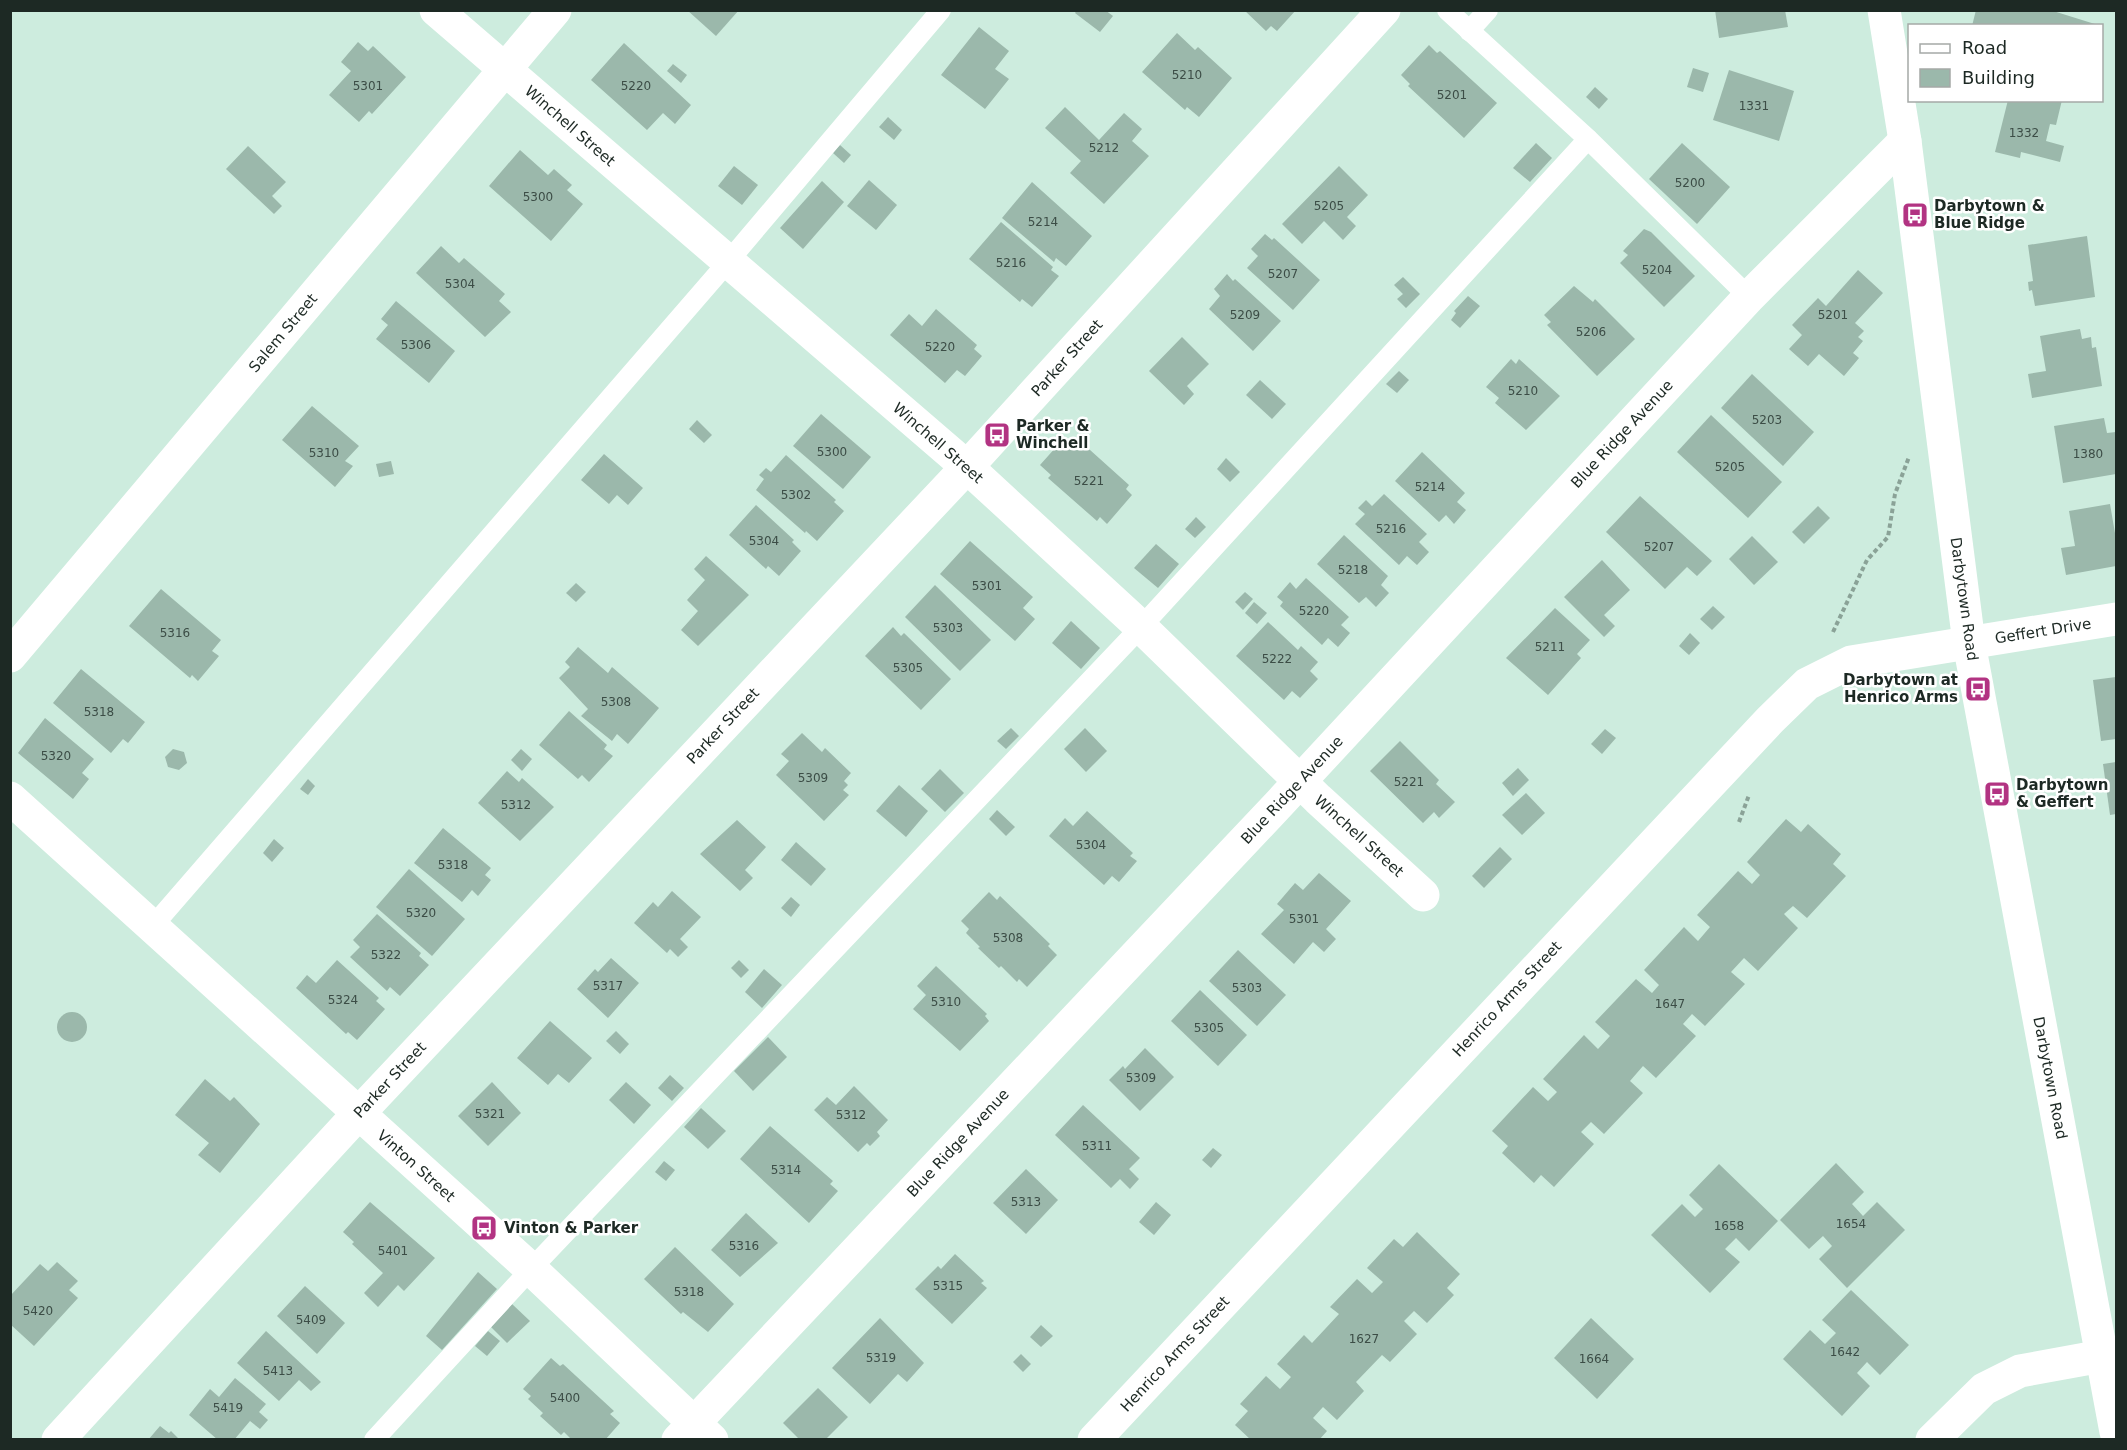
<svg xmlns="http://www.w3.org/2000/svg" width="2127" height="1450" viewBox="0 0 2127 1450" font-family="'DejaVu Sans',sans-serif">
  <rect width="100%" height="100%" fill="#cdecde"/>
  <g fill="#9bb8ab">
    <polygon points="687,10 739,10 716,36"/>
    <polygon points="1077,10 1105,10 1113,16 1100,32 1075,13"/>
    <polygon points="1244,10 1296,10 1277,31 1271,26 1266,31"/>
    <polygon points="1715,10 1785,10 1788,27 1719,38"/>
    <polygon points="1976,10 2050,10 2098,25 1972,26"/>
    <polygon points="979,27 1009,51 995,69 1009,79 985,109 941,75"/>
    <polygon points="1177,33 1195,50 1198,47 1232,78 1199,117 1187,107 1185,110 1142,72"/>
    <polygon points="358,42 368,51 373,46 406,77 372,114 369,111 359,122 329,95 351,71 341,62"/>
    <polygon points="624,43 691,105 675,124 663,113 647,130 591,80"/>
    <polygon points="1429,45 1437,53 1440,51 1497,103 1464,138 1408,86 1410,84 1401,75"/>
    <polygon points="673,64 687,75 681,83 667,71"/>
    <polygon points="1693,68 1709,73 1703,92 1687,87"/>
    <polygon points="1729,70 1794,91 1779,141 1713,120"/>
    <polygon points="1595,87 1608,99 1599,109 1586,97"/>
    <polygon points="2008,100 2062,100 2056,125 2050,124 2046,141 2064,146 2060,162 2021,152 2020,158 1995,152"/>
    <polygon points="1065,107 1099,140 1124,113 1142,129 1132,141 1149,156 1104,204 1070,173 1081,161 1045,128"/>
    <polygon points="888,117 902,130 894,140 879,127"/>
    <polygon points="1536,143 1552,158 1530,182 1513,168"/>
    <polygon points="1682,143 1730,187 1697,224 1649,179"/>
    <polygon points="840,145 851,155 844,163 833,153"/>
    <polygon points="248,146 286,182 272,196 282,206 274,214 226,169"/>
    <polygon points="520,150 548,175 554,169 572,185 567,190 583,204 551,241 489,186"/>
    <polygon points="734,166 758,185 742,205 718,186"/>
    <polygon points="1339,166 1368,195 1347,217 1356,226 1343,240 1324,221 1302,244 1282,224"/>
    <polygon points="869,180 897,205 876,230 847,206"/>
    <polygon points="822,181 844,202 803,249 780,228"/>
    <polygon points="1032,182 1092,236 1066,266 1056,258 1054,262 1002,218"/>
    <polygon points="1001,222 1053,267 1051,270 1059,276 1032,307 1022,299 1020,302 969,259"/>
    <polygon points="1644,229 1651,232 1695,276 1664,307 1620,263 1628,255 1623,251"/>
    <polygon points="1265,234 1272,240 1274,238 1320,280 1293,310 1247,268 1258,256 1251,249"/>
    <polygon points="2087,236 2095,297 2035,306 2032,290 2029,291 2028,282 2033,281 2028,245"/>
    <polygon points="441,246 459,263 464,258 505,294 499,301 511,312 485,337 416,273"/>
    <polygon points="1858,270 1883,293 1855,323 1864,331 1858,337 1863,341 1853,353 1859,358 1844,376 1819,354 1808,366 1789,349 1802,335 1792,325 1818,298 1826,306"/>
    <polygon points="1227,274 1233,281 1235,279 1281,321 1253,351 1209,309 1220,296 1214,289"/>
    <polygon points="1403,277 1420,294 1406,308 1397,299 1403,294 1394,285"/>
    <polygon points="1574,286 1593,302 1595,299 1635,339 1597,376 1547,325 1551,322 1544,315"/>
    <polygon points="1468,296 1480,306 1460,328 1451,320 1456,313 1454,311"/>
    <polygon points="396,301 455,351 429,383 376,339 388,325 381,319"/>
    <polygon points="936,309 977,345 974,349 982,356 965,376 957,370 945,383 890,335 909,314 922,326"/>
    <polygon points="2080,329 2082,339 2091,337 2092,348 2096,347 2102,386 2032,398 2028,374 2046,371 2040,336"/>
    <polygon points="1182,337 1209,364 1187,386 1194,394 1184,405 1149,371"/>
    <polygon points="1511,359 1516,364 1519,359 1560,396 1526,430 1495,403 1499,398 1486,387"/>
    <polygon points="1399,371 1409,380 1397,393 1386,384"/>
    <polygon points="1752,374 1814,432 1783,466 1721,408"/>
    <polygon points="1260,380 1286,404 1272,419 1246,395"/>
    <polygon points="312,406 359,446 345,461 353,466 335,487 282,440"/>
    <polygon points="821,414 871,457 843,489 793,446"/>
    <polygon points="1711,415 1782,482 1748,518 1677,452"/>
    <polygon points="2104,418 2107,433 2116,432 2116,474 2063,483 2054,426"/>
    <polygon points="697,420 712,435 704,443 689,429"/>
    <polygon points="1065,437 1076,446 1080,441 1129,485 1126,489 1132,495 1107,524 1100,517 1097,521 1048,478 1051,475 1040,465"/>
    <polygon points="1422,452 1465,493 1457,502 1466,510 1454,524 1446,515 1439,522 1395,481"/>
    <polygon points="604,454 643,488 628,505 617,495 609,504 581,480"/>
    <polygon points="786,455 836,500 834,502 844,511 817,541 806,531 805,533 756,490 764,479 759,475 766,468 771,472"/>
    <polygon points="1226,458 1240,472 1230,482 1217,469"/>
    <polygon points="391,461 394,474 379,477 376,464"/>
    <polygon points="1384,494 1427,534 1419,542 1429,552 1417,565 1407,556 1399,565 1355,524 1365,514 1358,508 1366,500 1372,506"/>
    <polygon points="1640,496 1712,561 1697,576 1687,567 1665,589 1606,532"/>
    <polygon points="2110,504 2116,539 2116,566 2066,575 2061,548 2075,546 2069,511"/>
    <polygon points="756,505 794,540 792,542 801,551 779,576 768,566 766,569 729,535"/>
    <polygon points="1818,506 1830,518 1804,544 1792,532"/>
    <polygon points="1196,517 1206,527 1195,538 1185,529"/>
    <polygon points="1344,535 1388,576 1381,585 1389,593 1376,607 1366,597 1359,603 1317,564"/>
    <polygon points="1752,536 1778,562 1754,585 1729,559"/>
    <polygon points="970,541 1033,597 1023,608 1035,619 1015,641 940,574"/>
    <polygon points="1156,544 1179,564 1158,588 1134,568"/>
    <polygon points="706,556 749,595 698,646 681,630 698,611 687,600 705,580 694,569"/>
    <polygon points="1602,560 1630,590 1604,615 1615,626 1604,637 1564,597"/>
    <polygon points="1306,578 1349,617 1341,625 1350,633 1338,647 1328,638 1322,645 1280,606 1283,602 1277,597 1290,582 1296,589"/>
    <polygon points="576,583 586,592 576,602 566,593"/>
    <polygon points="935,585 991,640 960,671 905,617"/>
    <polygon points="161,589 221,640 212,651 219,656 198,681 192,675 190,678 129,626"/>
    <polygon points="1245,592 1253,599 1243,610 1235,602"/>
    <polygon points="1254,602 1267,613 1257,624 1245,613"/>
    <polygon points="1713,606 1725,617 1712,630 1700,619"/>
    <polygon points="1555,608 1590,640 1577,654 1581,658 1548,695 1506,658"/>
    <polygon points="1071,621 1100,648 1081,669 1052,643"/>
    <polygon points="1268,622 1298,650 1301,646 1318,662 1310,671 1318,679 1300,698 1292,691 1284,700 1236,656"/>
    <polygon points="893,627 901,636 904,633 951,679 921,710 865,656"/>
    <polygon points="1690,633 1700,643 1689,655 1679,646"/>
    <polygon points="578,647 608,673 612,667 659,708 628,744 617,734 612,741 581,716 588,709 559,678 570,667 565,662"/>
    <polygon points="81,669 145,722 128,743 123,739 111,753 53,703"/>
    <polygon points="2116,677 2116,739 2101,741 2093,680"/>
    <polygon points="569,711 607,745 604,749 613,756 589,782 582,775 578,779 539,745"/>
    <polygon points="45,718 94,759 82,773 89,779 73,799 18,753"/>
    <polygon points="1011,728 1019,736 1006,749 997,741"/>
    <polygon points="1085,728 1107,751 1086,772 1064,749"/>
    <polygon points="1605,729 1616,738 1602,754 1591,744"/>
    <polygon points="802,733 822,752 825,748 851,773 844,781 848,785 843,790 849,795 824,821 776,775 789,761 781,754"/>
    <polygon points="1400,741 1439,780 1436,784 1455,802 1439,818 1434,812 1423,823 1370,771"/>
    <polygon points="173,749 184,752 187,763 179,770 168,767 165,757"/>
    <polygon points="521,749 532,759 522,771 511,760"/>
    <polygon points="2116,762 2116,814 2110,815 2103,764"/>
    <polygon points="1518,768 1529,780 1513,796 1502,783"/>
    <polygon points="940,769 964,793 945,812 921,789"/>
    <polygon points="507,771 519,782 522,778 554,807 520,841 478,803"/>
    <polygon points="308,779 315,786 308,795 300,789"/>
    <polygon points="899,785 928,811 906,837 876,811"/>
    <polygon points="1526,793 1545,813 1522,835 1502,815"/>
    <polygon points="997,810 1015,827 1006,836 989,819"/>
    <polygon points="1087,811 1133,853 1130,856 1137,861 1119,882 1112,876 1104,885 1049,836 1065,818 1073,826"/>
    <polygon points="1786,819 1801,832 1808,824 1841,854 1833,864 1846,876 1807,918 1793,906 1784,914 1798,928 1758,971 1744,958 1731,972 1745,984 1705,1026 1692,1014 1683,1024 1696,1036 1656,1078 1643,1066 1630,1081 1643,1093 1604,1134 1591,1122 1581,1132 1594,1144 1554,1187 1541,1175 1534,1183 1502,1153 1508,1146 1492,1131 1533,1087 1548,1101 1557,1092 1543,1079 1584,1035 1598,1049 1610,1036 1595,1022 1636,979 1652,993 1659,985 1644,970 1684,927 1698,941 1710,927 1697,915 1738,871 1752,884 1760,875 1747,862"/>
    <polygon points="737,820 766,847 745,870 753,878 740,891 700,854"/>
    <polygon points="443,828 491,868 485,875 491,880 478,896 472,890 462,902 414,863"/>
    <polygon points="274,839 284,848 272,862 263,853"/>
    <polygon points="796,842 826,869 811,886 781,860"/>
    <polygon points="1500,847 1512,859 1484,888 1472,876"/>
    <polygon points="409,869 465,919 432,956 376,907"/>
    <polygon points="1319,873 1351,901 1326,929 1336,939 1324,952 1313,942 1294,964 1261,934 1284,910 1277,904 1295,883 1303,890"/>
    <polygon points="672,891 701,917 680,939 688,947 678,957 670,949 667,953 634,923 653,902 658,907"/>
    <polygon points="989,892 997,900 1000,896 1050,944 1048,946 1057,955 1027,987 1019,979 1017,982 1001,966 999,968 978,948 980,947 966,933 969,929 961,921"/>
    <polygon points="791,897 800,905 791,917 781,908"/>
    <polygon points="377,914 421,953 419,956 429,965 400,996 390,987 387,991 350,957 360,947 353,940"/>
    <polygon points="1238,950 1286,995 1257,1026 1209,981"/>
    <polygon points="611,958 639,983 608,1018 577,989 595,969 598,972"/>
    <polygon points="337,960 379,998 376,1001 385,1009 357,1040 348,1032 346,1034 296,988 307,975 316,983"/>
    <polygon points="739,960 749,970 741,978 731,968"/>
    <polygon points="936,966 987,1014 985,1016 989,1021 960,1051 913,1009 926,995 917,986"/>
    <polygon points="764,969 782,985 762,1008 745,992"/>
    <polygon points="1200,990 1247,1035 1218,1066 1171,1021"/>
    <circle cx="72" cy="1027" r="15"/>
    <polygon points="550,1021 592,1058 569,1083 558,1074 548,1085 517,1058"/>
    <polygon points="616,1031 629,1044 620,1054 606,1041"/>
    <polygon points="768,1037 787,1057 753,1091 734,1071"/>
    <polygon points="1145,1048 1174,1077 1140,1111 1109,1080 1123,1066 1125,1069"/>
    <polygon points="670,1075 684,1088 672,1101 658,1088"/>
    <polygon points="205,1079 230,1101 234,1097 260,1124 220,1173 198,1155 209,1143 175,1115"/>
    <polygon points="492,1082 521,1113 488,1146 458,1116"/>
    <polygon points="626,1082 651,1105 634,1124 609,1100"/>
    <polygon points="854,1086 888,1120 877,1132 880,1136 870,1146 867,1143 858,1152 814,1110 827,1097 836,1105"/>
    <polygon points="1083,1105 1140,1158 1129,1169 1139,1179 1130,1189 1120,1179 1111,1188 1055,1135"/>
    <polygon points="701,1108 726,1131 708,1149 684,1127"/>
    <polygon points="770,1126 833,1181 830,1184 838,1191 809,1223 740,1159"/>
    <polygon points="1213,1148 1222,1155 1211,1168 1202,1160"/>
    <polygon points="664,1161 675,1170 666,1181 655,1172"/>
    <polygon points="1836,1163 1864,1192 1852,1204 1863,1216 1877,1202 1905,1230 1847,1288 1819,1259 1832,1246 1823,1236 1809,1249 1780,1220"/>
    <polygon points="1719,1164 1778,1221 1749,1251 1736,1238 1725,1249 1740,1262 1710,1293 1651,1235 1682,1204 1695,1217 1703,1209 1689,1195"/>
    <polygon points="1026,1169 1058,1200 1026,1234 993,1203"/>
    <polygon points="370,1202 435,1258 404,1291 398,1285 378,1307 364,1293 383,1273 352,1244 354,1242 343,1232"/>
    <polygon points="1156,1202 1171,1215 1154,1235 1139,1222"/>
    <polygon points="746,1213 778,1243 740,1277 711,1250"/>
    <polygon points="1417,1232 1460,1274 1447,1288 1454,1295 1427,1323 1414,1311 1404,1321 1417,1334 1390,1362 1382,1355 1356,1382 1364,1391 1337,1420 1323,1407 1313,1418 1327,1431 1319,1440 1251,1440 1235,1425 1248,1411 1240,1404 1266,1376 1280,1389 1291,1377 1277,1364 1304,1335 1312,1343 1339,1314 1330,1307 1357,1279 1372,1293 1383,1282 1367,1268 1394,1239 1403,1247"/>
    <polygon points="675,1247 734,1304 708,1332 683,1312 681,1314 644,1279"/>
    <polygon points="955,1254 984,1281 981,1283 987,1288 952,1324 915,1289 938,1266 941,1269"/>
    <polygon points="57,1262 78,1281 69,1290 78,1298 34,1346 10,1324 10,1296 40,1264 48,1271"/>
    <polygon points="478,1272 497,1289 442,1350 426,1336"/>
    <polygon points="305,1286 345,1323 317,1354 277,1316"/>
    <polygon points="1851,1290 1909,1345 1880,1375 1867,1362 1857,1373 1870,1386 1842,1416 1783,1359 1810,1330 1825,1344 1836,1333 1822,1320"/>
    <polygon points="512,1304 530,1321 507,1343 491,1327"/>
    <polygon points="880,1318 924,1363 907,1382 898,1374 870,1404 832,1368"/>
    <polygon points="1591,1318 1634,1359 1597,1399 1554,1358"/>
    <polygon points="1041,1325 1053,1336 1041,1347 1030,1337"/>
    <polygon points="266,1331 321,1382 311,1391 299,1380 279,1401 237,1363"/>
    <polygon points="488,1331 500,1341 487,1356 475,1346"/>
    <polygon points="1021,1354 1031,1364 1023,1372 1013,1362"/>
    <polygon points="551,1358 560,1366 563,1364 614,1411 610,1414 620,1423 605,1440 572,1440 564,1432 561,1435 540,1416 543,1413 528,1399 531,1396 523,1389"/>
    <polygon points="235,1378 266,1404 259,1412 268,1420 260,1429 250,1421 234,1440 218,1440 189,1415 210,1389 219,1397"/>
    <polygon points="818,1388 848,1417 827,1438 828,1440 800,1440 783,1423"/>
    <polygon points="160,1426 169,1433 171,1431 180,1440 148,1440"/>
  </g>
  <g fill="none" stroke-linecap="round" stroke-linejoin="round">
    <g stroke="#8aa297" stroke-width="4" stroke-dasharray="4.5 3" stroke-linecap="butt">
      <polyline points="1833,632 1867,560 1888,537 1895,494 1909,457"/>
      <polyline points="1739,822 1749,795"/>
    </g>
    <g stroke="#fff" stroke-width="20">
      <polyline points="1447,10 1588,139 1749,297"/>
      <polyline points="1469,31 1488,10"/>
      <polyline points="152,927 727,263 941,10"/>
      <polyline points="374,1440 531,1269 1141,627 1588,139"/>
    </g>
    <g stroke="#fff" stroke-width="33">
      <polyline points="436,10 967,467 1141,627 1318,799 1423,895"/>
      <polyline points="10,656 555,10"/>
      <polyline points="10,798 531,1269 712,1440"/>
      <polyline points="58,1440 358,1114 967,467 1384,10"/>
      <polyline points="678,1440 1277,806 1749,297 1905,141"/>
      <polyline points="1094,1440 1770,720 1807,684 1851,662 2116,619"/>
      <polyline points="1932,1440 1984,1389 2020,1371 2102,1356"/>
    </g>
    <polyline stroke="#fff" stroke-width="33" points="1884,10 1905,141 1969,643 2116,1432"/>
  </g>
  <defs>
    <symbol id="bus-square" viewBox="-11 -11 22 22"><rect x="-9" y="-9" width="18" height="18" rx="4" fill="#b23382" stroke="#fff"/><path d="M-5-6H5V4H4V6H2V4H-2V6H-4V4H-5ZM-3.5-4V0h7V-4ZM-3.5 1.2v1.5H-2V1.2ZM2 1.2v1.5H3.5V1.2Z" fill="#fff"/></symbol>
  </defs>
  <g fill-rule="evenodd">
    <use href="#bus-square" x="1900" y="200" width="30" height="30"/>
    <use href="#bus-square" x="982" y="420" width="30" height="30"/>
    <use href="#bus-square" x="1963" y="674" width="30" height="30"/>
    <use href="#bus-square" x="1982" y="779" width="30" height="30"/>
    <use href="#bus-square" x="469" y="1213" width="30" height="30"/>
  </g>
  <g text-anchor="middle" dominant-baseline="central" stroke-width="5" stroke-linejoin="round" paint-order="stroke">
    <g font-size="12" fill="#3c4d46">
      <text x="1187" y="75">5210</text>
      <text x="368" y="86">5301</text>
      <text x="636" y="86">5220</text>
      <text x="1452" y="95">5201</text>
      <text x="1754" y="106">1331</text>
      <text x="2024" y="133">1332</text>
      <text x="1104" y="148">5212</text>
      <text x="1690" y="183">5200</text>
      <text x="538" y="197">5300</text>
      <text x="1329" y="206">5205</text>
      <text x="1043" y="222">5214</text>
      <text x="1011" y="263">5216</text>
      <text x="1657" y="270">5204</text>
      <text x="1283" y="274">5207</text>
      <text x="460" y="284">5304</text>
      <text x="1245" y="315">5209</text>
      <text x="1833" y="315">5201</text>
      <text x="1591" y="332">5206</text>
      <text x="416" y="345">5306</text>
      <text x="940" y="347">5220</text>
      <text x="1523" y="391">5210</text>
      <text x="1767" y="420">5203</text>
      <text x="832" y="452">5300</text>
      <text x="324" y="453">5310</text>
      <text x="2088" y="454">1380</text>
      <text x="1730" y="467">5205</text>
      <text x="1089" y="481">5221</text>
      <text x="1430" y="487">5214</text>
      <text x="796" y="495">5302</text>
      <text x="1391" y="529">5216</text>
      <text x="764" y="541">5304</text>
      <text x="1659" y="547">5207</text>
      <text x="1353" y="570">5218</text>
      <text x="987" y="586">5301</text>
      <text x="1314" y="611">5220</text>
      <text x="948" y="628">5303</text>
      <text x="175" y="633">5316</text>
      <text x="1550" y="647">5211</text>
      <text x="1277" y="659">5222</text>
      <text x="908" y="668">5305</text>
      <text x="616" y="702">5308</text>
      <text x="99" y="712">5318</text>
      <text x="56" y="756">5320</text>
      <text x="813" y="778">5309</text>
      <text x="1409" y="782">5221</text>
      <text x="516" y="805">5312</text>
      <text x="1091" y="845">5304</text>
      <text x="453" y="865">5318</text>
      <text x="421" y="913">5320</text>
      <text x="1304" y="919">5301</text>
      <text x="1008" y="938">5308</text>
      <text x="386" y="955">5322</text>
      <text x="608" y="986">5317</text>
      <text x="1247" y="988">5303</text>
      <text x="343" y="1000">5324</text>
      <text x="946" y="1002">5310</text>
      <text x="1670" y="1004">1647</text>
      <text x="1209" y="1028">5305</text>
      <text x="1141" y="1078">5309</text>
      <text x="490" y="1114">5321</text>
      <text x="851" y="1115">5312</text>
      <text x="1097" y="1146">5311</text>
      <text x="786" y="1170">5314</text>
      <text x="1026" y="1202">5313</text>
      <text x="1851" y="1224">1654</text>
      <text x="1729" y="1226">1658</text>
      <text x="744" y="1246">5316</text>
      <text x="393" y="1251">5401</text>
      <text x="948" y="1286">5315</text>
      <text x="689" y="1292">5318</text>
      <text x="38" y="1311">5420</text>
      <text x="311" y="1320">5409</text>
      <text x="1364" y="1339">1627</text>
      <text x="1845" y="1352">1642</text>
      <text x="881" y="1358">5319</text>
      <text x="1594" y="1359">1664</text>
      <text x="278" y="1371">5413</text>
      <text x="565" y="1398">5400</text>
      <text x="228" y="1408">5419</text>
    </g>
    <g font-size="15" fill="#1d2924" stroke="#fff">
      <text transform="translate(570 126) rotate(41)">Winchell Street</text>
      <text transform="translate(283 333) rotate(-50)">Salem Street</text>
      <text transform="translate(1067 358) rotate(-48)">Parker Street</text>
      <text transform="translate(1622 434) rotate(-47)">Blue Ridge Avenue</text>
      <text transform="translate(938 443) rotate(41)">Winchell Street</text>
      <text transform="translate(1964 599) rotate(82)">Darbytown Road</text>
      <text transform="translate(2043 631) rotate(-9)">Geffert Drive</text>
      <text transform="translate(723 726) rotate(-47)">Parker Street</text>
      <text transform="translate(1292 790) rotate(-47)">Blue Ridge Avenue</text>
      <text transform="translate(1359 836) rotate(42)">Winchell Street</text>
      <text transform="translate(1507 999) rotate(-47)">Henrico Arms Street</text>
      <text transform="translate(2050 1078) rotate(79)">Darbytown Road</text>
      <text transform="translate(390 1080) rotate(-47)">Parker Street</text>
      <text transform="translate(958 1143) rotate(-47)">Blue Ridge Avenue</text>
      <text transform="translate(416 1166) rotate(42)">Vinton Street</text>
      <text transform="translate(1175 1354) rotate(-47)">Henrico Arms Street</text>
    </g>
    <g font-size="15" font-weight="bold" fill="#1d2924" stroke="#fff" text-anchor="start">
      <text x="1934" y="206">Darbytown &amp;<tspan x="1934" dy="17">Blue Ridge</tspan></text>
      <text x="1016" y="426">Parker &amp;<tspan x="1016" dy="17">Winchell</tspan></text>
      <text x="1958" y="680" text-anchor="end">Darbytown at<tspan x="1958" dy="17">Henrico Arms</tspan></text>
      <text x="2016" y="785">Darbytown<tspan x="2016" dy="17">&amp; Geffert</tspan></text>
      <text x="504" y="1228">Vinton &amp; Parker</text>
    </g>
  </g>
  <rect width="2127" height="1450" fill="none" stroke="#1d2924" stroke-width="24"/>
  <rect x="1908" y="24" width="195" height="78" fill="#ffffff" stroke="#a5a9a7" stroke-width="1.5"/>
  <rect x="1920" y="44" width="30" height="9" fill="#ffffff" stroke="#a5a9a7" stroke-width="1.5"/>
  <text x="1962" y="54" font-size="18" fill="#1d2924">Road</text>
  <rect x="1920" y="69" width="30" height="18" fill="#9bb8ab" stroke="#a5a9a7" stroke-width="1.5"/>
  <text x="1962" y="84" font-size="18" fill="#1d2924">Building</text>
</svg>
